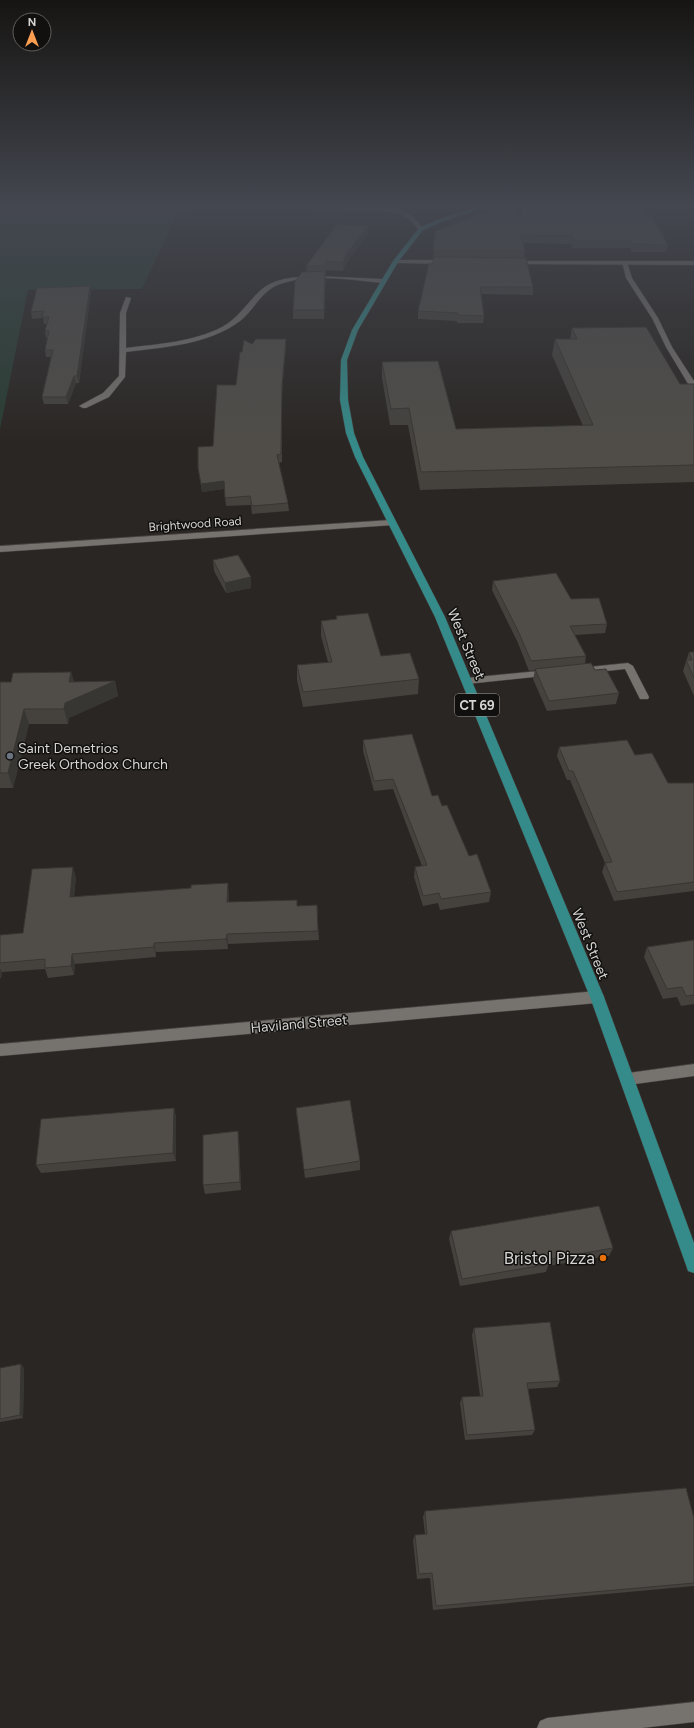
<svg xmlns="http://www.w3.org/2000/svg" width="694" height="1728" viewBox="0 0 694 1728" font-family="Figtree,sans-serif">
  <rect width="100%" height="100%" fill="#2a2623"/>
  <polygon fill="#2a3d33" points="0,204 225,204 221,209 177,213 142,289 28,290 0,429"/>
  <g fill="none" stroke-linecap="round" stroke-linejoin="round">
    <defs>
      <g id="service">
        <polygon points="622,261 627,262 632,278 658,318 672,347 694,381 694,389 690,387 666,347 652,318 626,278"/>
        <polygon points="628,663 633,666 649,697 648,699 640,699 625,669 579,674 574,671 579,668"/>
        <polygon points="549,670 554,673 553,675 467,684 462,681 467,678"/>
      </g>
      <g id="minor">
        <polygon points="242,204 283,204 392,208 389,206 392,204 413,217 424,229 419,230 409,219 397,212 245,206"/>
        <polygon points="394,260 449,260 452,262 449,264 396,263 394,262"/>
        <polygon points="509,261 694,261 694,265 511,264 508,262"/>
        <path d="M315 276 383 279 386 281 383 283C350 280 312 273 280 284 262 290 254 310 240 321 208 345 164 347 126 352L125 377 109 397 86 408H83L79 406 103 393 119 376 120 313 126 297 131 298 126 313V348C158 344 193 342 222 327 240 317 248 301 262 289 277 277 298 277 315 276Z"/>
        <polygon points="391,520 395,523 394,525 0,552 0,546"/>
        <polygon points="597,991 602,993 604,997 602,1001 597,1003 0,1056 0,1044"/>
        <polygon points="694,1702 694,1722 642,1728 537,1728 540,1721 547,1718"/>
      </g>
      <polygon id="tertiary" points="694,1064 694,1076 628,1085 623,1083 621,1079 623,1075 628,1073"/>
      <polygon id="primary" points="486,204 494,204 441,222 423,230 398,262 358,330 347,360 348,400 354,433 363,457 445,617 604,997 694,1243 694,1273 688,1271 686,1265 590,997 435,617 355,457 346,433 340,400 341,360 352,330 393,261 419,228 437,220"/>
    </defs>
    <use href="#service" stroke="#454240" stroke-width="1"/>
    <use href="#minor" stroke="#454240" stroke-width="1"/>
    <use href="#tertiary" stroke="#454240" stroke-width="1"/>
    <use href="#primary" stroke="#454240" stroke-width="1"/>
    <use href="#service" fill="#76726e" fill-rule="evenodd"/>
    <use href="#minor" fill="#76726e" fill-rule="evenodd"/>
    <use href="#tertiary" fill="#76726e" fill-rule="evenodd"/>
    <use href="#primary" fill="#358b89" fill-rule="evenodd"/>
  </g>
  <g fill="#45423e">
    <polygon points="416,204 450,204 447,209 416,206"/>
    <polygon points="646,215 668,245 666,252 632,252 630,248 573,248 571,244 523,243 525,251 524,258 533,287 533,295 481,294 484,316 483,323 457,323 457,321 418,319 418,311 433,264 435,231 520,219"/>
    <polygon points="368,226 368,234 347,262 343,271 326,270 324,319 293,319 293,310 307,272 306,266"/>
    <polygon points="91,292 79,383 76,383 68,404 44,404 42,397 51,357 46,357 45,350 47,338 46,338 45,331 47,324 44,324 43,318 32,319 31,312"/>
    <polygon points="572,328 680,384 694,384 694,482 420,490 408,425 390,425 382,378 382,362 456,429 583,426 552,355 555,339 570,339"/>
    <polygon points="252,344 286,346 282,392 282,462 279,463 288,503 289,511 252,514 251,505 226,506 224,489 202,492 198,468 213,446 236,385 242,352"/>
    <polygon points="213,560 251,588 226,593 214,571"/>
    <polygon points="493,581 571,599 607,624 605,633 575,635 586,656 585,664 595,670 619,693 616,704 547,711 533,679 535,670 529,671 518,643 492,590"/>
    <polygon points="336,616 381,656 419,679 418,694 303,707 297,680 297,665 328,662 321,636 321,621 336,619"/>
    <polygon points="689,652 694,652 694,696 683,671"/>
    <polygon points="71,672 74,682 115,681 118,696 69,718 68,724 29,724 13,788 0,788 0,682 11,682"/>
    <polygon points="363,740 432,796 442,806 469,856 491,892 489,902 440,910 438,903 423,906 414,877 415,867 422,866 393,789 374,791 363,751"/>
    <polygon points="559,747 635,755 668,783 694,783 694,892 694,891 614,901 602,872 605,863 570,780 567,780 557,756"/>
    <polygon points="76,877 74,897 229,893 229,902 297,906 317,905 319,940 228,944 228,949 156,952 156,957 75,964 74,975 48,978 45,969 2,972 1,978 0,978 0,935 23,933"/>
    <polygon points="694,940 694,1004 681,1006 677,997 663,999 644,957 647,947"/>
    <polygon points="174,1108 176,1117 176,1161 41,1173 36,1165"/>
    <polygon points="296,1108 360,1161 360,1170 305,1178"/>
    <polygon points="239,1140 241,1190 205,1194 203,1185"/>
    <polygon points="451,1231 613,1248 609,1256 548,1266 546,1272 460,1286 449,1239"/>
    <polygon points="474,1328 560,1381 557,1387 528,1389 535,1430 532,1435 465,1440 460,1403 462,1397 480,1396 472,1335"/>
    <polygon points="0,1368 24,1368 23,1418 0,1422"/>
    <polygon points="425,1511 694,1518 694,1586 433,1610 430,1578 417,1579 413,1540 415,1535 425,1534 423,1517"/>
  </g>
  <g fill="#383632">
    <polygon points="448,204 450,204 447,209 448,205"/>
    <polygon points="368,226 368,234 347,262 343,271 343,263 347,253"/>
    <polygon points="325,271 325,280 324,319 324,310"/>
    <polygon points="90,286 91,292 79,383 77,376"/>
    <polygon points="286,339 286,346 282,392 282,462 282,385"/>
    <polygon points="74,376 76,383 68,404 66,397"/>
    <polygon points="224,481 224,489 202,492 201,484"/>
    <polygon points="251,577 251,588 226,593 225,583"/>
    <polygon points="71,672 75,687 69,682"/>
    <polygon points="115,681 118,696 69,718 68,724 64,709 65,703"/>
    <polygon points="24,709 29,724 13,788 8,773"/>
    <polygon points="73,867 76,877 73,907 70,897"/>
    <polygon points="228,883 229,893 229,912 227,902"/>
    <polygon points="227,934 228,944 228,949 226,939"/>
    <polygon points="154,943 156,952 156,957 154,947"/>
    <polygon points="72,954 75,964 74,975 71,966"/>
    <polygon points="0,968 2,972 1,978 0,976"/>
    <polygon points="174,1108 176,1117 176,1161 173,1153"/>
    <polygon points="238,1131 239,1140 241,1190 240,1182"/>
    <polygon points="21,1364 24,1368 23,1418 20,1415"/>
  </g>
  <g fill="#504d48" stroke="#383632">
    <polygon points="508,204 514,204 520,219 523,204 639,204 646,215 651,215 668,245 633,244 631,241 574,241 572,236 521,235 525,251 433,251 435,231"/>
    <polygon points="337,224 368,226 347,253 343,263 326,261 325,266 306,266"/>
    <polygon points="433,257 526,258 533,287 480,287 484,316 458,315 458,313 418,311 429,264 433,264"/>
    <polygon points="325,271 324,310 293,310 295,282 302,272"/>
    <polygon points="90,286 77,376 74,376 66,397 42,397 53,350 45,350 49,331 45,331 49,317 42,317 44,311 31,312 37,288"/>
    <polygon points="646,327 680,384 694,384 694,465 421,472 409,408 391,409 382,362 438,361 456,429 593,425 555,339 577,339 572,328"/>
    <polygon points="256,339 286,339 282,385 281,454 277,455 288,503 252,506 250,496 225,498 224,481 201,484 198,468 198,447 213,446 217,385 236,385 240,352 242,352 244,340 252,344"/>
    <polygon points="238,555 251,577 225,583 213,560"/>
    <polygon points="556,573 571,599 599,598 607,624 570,626 586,656 531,661 519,633 493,581"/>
    <polygon points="368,613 381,656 410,653 419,679 303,692 297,665 332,662 321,621 337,619 336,616"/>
    <polygon points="689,652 694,652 694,678 686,660 692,660"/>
    <polygon points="591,663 595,670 606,669 619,693 549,701 535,669"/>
    <polygon points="71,672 69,682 115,681 65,703 64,709 24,709 8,773 0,773 0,682 11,682 13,673"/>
    <polygon points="412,734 432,796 438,795 442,806 447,805 469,856 477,854 491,892 441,899 439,893 423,896 415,867 427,865 393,779 374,781 363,740"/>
    <polygon points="627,740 635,755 652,753 668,783 694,783 694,882 617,892 605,863 612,862 573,771 569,771 559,747"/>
    <polygon points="73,867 70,897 191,888 191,885 228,883 227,902 297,900 297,906 317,905 318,931 227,934 226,939 154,943 154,947 72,954 71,966 45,968 45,959 0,963 0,935 23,933 32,869"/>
    <polygon points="694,940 694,995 686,996 682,987 667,989 647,947"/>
    <polygon points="350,1100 360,1161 304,1170 296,1108"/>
    <polygon points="174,1108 173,1153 36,1165 41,1119"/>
    <polygon points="238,1131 240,1182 203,1185 203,1135"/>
    <polygon points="599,1206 613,1248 551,1259 549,1264 462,1279 451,1231"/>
    <polygon points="550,1322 560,1381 527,1383 535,1430 467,1435 462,1397 483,1396 474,1328"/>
    <polygon points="21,1364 20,1415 0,1419 0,1368"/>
    <polygon points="686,1488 694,1518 694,1583 436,1606 432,1573 419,1574 415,1535 427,1534 425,1511"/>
  </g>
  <linearGradient id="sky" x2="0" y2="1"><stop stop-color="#171513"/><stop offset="0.46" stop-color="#444750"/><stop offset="1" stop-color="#444750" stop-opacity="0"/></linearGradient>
  <rect width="694" height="446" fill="url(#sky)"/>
  <circle fill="#6b7280" stroke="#11100e" stroke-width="1.5" cx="10" cy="756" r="4"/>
  <circle fill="#e8710a" stroke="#11100e" stroke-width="1.5" cx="603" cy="1258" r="4"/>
  <g text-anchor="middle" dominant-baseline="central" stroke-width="3" stroke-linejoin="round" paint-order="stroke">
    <g font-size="12" fill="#d7d5d3" stroke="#11100e">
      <text transform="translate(195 524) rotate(-4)">Brightwood Road</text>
    </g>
    <rect fill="#11100e" stroke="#9c9a98" stroke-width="1" x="455" y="694" width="44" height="22" rx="3"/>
    <g font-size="13" font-weight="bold" fill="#d7d5d3">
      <text x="477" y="705">CT 69</text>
    </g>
    <g font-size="14" fill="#d7d5d3" stroke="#11100e">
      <text transform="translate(466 644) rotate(67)">West Street</text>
      <text transform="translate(590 944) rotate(68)">West Street</text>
      <text transform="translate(299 1024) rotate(-5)">Haviland Street</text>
    </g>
    <g font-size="14" fill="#d7d5d3" stroke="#11100e" text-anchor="start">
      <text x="18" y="748">Saint Demetrios<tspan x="18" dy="16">Greek Orthodox Church</tspan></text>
    </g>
    <g font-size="17" fill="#d7d5d3" stroke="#11100e" text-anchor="end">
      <text x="595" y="1258">Bristol Pizza</text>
    </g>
  </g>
  <g transform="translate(32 32)"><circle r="19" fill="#11100e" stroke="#605f5d"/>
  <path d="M0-3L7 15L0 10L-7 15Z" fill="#fb9e51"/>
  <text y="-6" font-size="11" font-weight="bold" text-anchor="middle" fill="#d7d5d3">N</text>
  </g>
</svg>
